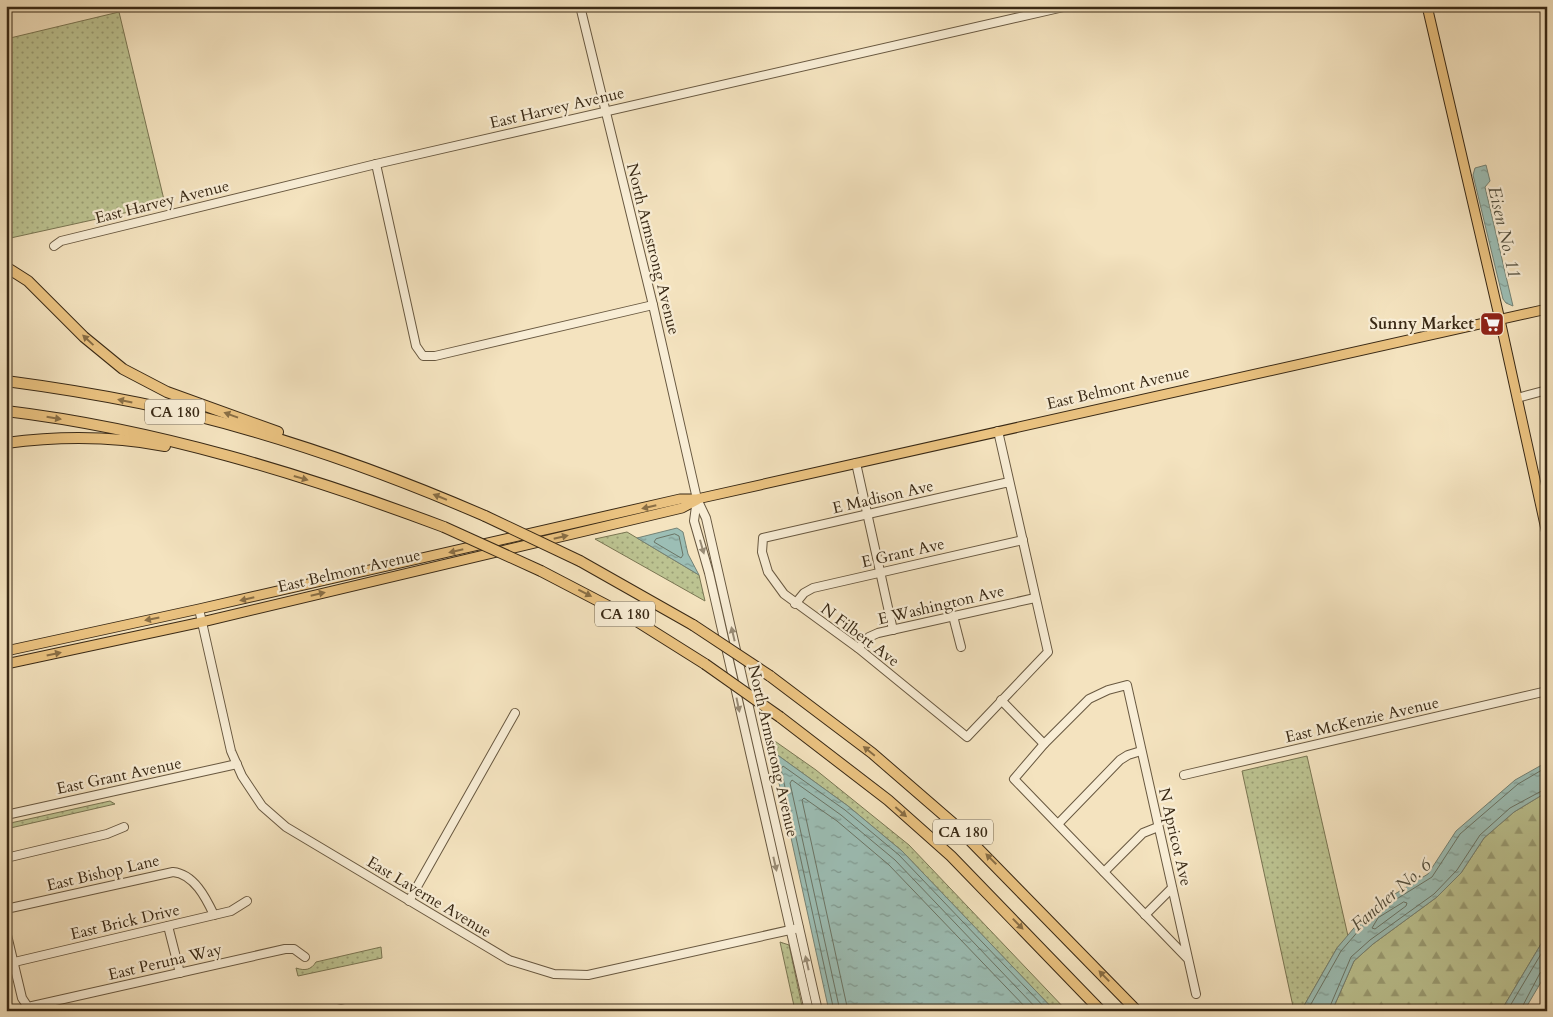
<svg xmlns="http://www.w3.org/2000/svg" width="1553" height="1017" viewBox="0 0 1553 1017" font-family="Cardo,serif">
  <defs>
    <pattern id="grass-dots" width="8" height="8" patternUnits="userSpaceOnUse" patternTransform="scale(1.25)"><rect width="8" height="8" fill="#bcc391"/><path d="M2 2h.1M6 6h.1" fill="none" stroke="#9a9e75" stroke-width="1.8" stroke-linecap="round"/></pattern>
    <pattern id="forest-firs" width="22" height="20" patternUnits="userSpaceOnUse" patternTransform="scale(1.25)"><rect width="22" height="20" fill="#bcc391"/><path d="M5 1l3.5 6h-7zM16 11l3.5 6h-7z" fill="#9a9e75"/></pattern>
    <pattern id="water-ripples" width="26" height="14" patternUnits="userSpaceOnUse" patternTransform="scale(1.25)"><rect width="26" height="14" fill="#9cbeb5"/><path d="M2 4q2-2 4 0t4 0M15 11q2-2 4 0t4 0" fill="none" stroke="#809a92"/></pattern>
  </defs>
  <rect width="100%" height="100%" fill="#f4e3bf"/>
  <filter id="stains"><feTurbulence type="fractalNoise" baseFrequency=".004" numOctaves="4"/><feColorMatrix values="0 0 0 0 .2 0 0 0 0 .09 0 0 0 0 .02 0 0 0 .5 -.17"/></filter>
  <radialGradient id="worn" r=".72"><stop offset=".6" stop-color="#630" stop-opacity="0"/><stop offset="1" stop-color="#630" stop-opacity=".3"/></radialGradient>
  <g fill="url(#grass-dots)" stroke="#7a7653">
    <polygon points="119,12 165,204 6,239 6,39"/>
    <polygon points="627,532 699,575 705,601 595,539"/>
    <polygon points="769,737 816,770 909,845 1067,1011 1055,1011 902,851 848,806 772,751"/>
    <polygon points="1307,756 1348,936 1337,948 1301,1011 1294,1011 1242,771"/>
    <polygon points="110,801 115,804 6,829 6,824"/>
    <polygon points="780,942 789,945 803,1011 796,1011 794,1006"/>
    <path d="M381 947 382 958 298 976 296 968C305 971 311 970 316 962Z"/>
  </g>
  <polygon fill="url(#forest-firs)" stroke="#7a7653" points="1547,792 1547,934 1501,1011 1332,1011 1354,961 1373,944 1437,897 1461,873 1484,838 1514,812"/>
  <g fill="url(#water-ripples)" stroke="#748275">
    <polygon points="1486,165 1490,181 1485,187 1513,306 1506,303 1503,299 1473,175 1475,168"/>
    <polygon points="677,528 683,532 688,554 699,575 637,538"/>
    <polygon points="772,751 848,806 902,851 1055,1011 829,1011"/>
    <polygon points="1547,762 1547,792 1514,812 1484,838 1461,873 1437,897 1373,944 1354,961 1332,1011 1301,1011 1337,948 1370,909 1428,874 1456,831 1515,780"/>
    <polygon points="1547,934 1547,972 1524,1011 1501,1011"/>
  </g>
  <g fill="none" stroke-linecap="round" stroke-linejoin="round">
    <g stroke="#6a7465" stroke-width="1">
      <polygon points="675,534 679,536 683,555 681,558 654,542 656,539"/>
      <polygon points="1404,902 1407,903 1406,906 1375,929 1372,928 1378,918"/>
      <polyline points="834,1011 781,769 783,766 845,810 899,855 1048,1011"/>
      <polyline points="840,1011 790,783 792,780 841,815 895,860 1039,1011"/>
      <polyline points="848,1011 802,800 804,798 837,821 889,865 1029,1011"/>
      <polyline points="1307,1011 1341,951 1374,913 1432,877 1460,834 1518,784 1547,767"/>
      <polyline points="1328,1011 1351,957 1370,940 1434,894 1457,870 1480,835 1510,808 1547,788"/>
      <polyline points="1507,1011 1547,944"/>
      <polyline points="1520,1011 1540,973 1547,970"/>
    </g>
    <defs>
      <g id="minor">
        <polyline points="580,6 653,305 697,499 706,518 818,1011"/>
        <polyline points="376,164 416,346 423,356 435,356 653,305"/>
        <polyline points="54,246 61,241 376,164 1068,6"/>
        <polyline points="1517,398 1547,390"/>
        <polyline points="998,431 1048,652 967,737 858,648 784,594 768,572 762,552 763,538 1009,482"/>
        <polyline points="856,463 893,630"/>
        <polyline points="697,499 694,521 709,573 809,1011"/>
        <polyline points="795,604 804,593 813,588 1023,540"/>
        <polyline points="199,609 231,751 242,776 262,806 286,827 509,960 554,974 588,975 799,928"/>
        <polyline points="953,616 961,647"/>
        <polyline points="858,648 869,637 878,633 1035,598"/>
        <polyline points="1001,700 1044,744"/>
        <polyline points="1184,775 1547,691"/>
        <polyline points="6,815 237,764"/>
        <polyline points="1058,824 1120,760 1128,755 1141,751"/>
        <polyline points="6,858 107,834 124,827"/>
        <polyline points="1104,872 1143,833 1158,827"/>
        <polyline points="409,901 515,713"/>
        <path d="M6 909 173 872C194 874 206 898 214 915"/>
        <polyline points="1145,915 1172,888"/>
        <polyline points="168,926 180,973"/>
        <polyline points="6,931 22,998 28,1007 285,949 294,949 305,957"/>
        <polyline points="1188,959 1014,779 1044,744 1089,699 1108,690 1127,685 1196,994"/>
        <polyline points="6,964 231,911 247,901"/>
        <polyline points="333,1011 341,1009 348,1011"/>
      </g>
      <g id="major">
        <polyline points="1427,6 1500,320 1547,534"/>
        <polyline points="6,651 199,609 680,499 697,499 1547,309"/>
        <polyline points="6,664 202,622 682,508 697,500"/>
      </g>
      <g id="highway">
        <polyline points="6,267 28,281 84,337 123,369 167,392 278,432"/>
        <path d="M6 381C89 392 173 407 252 431 331 454 409 483 485 516"/>
        <path d="M6 411C156 429 303 474 444 527"/>
        <path d="M6 443C59 436 113 436 165 446"/>
        <polyline points="580,561 693,625"/>
        <polyline points="541,571 635,620 705,664"/>
        <polyline points="770,676 872,753 954,824 1137,1011"/>
        <polyline points="780,717 888,800 951,856 1101,1011"/>
      </g>
    </defs>
    <use href="#minor" stroke="#685840" stroke-width="10"/>
    <use href="#major" stroke="#392915" stroke-width="11"/>
    <use href="#highway" stroke="#392915" stroke-width="12"/>
    <use href="#minor" stroke="#f8edd5" stroke-width="8"/>
    <use href="#major" stroke="#eac280" stroke-width="9"/>
    <use href="#highway" stroke="#eac280" stroke-width="10"/>
    <defs>
      <g id="highway-bridge">
        <polyline points="485,516 580,561"/>
        <polyline points="444,527 541,571"/>
        <polyline points="693,625 770,676"/>
        <polyline points="705,664 780,717"/>
      </g>
    </defs>
    <use href="#highway-bridge" stroke="#392915" stroke-width="12" stroke-linecap="butt"/>
    <use href="#highway-bridge" stroke="#eac280" stroke-width="10"/>
  </g>
  <defs><path id="oneway-solid" d="M-6-.8H1V-3.2L6.5 0L1 3.2V.8H-6Z" transform="scale(1.25)"/></defs>
  <g fill="#896e45">
    <use href="#oneway-solid" transform="translate(88 340) rotate(-137)"/>
    <use href="#oneway-solid" transform="translate(125 401) rotate(-168)"/>
    <use href="#oneway-solid" transform="translate(231 415) rotate(-160)"/>
    <use href="#oneway-solid" transform="translate(54 418) rotate(9)"/>
    <use href="#oneway-solid" transform="translate(301 478) rotate(16)"/>
    <use href="#oneway-solid" transform="translate(440 497) rotate(-158)"/>
    <use href="#oneway-solid" transform="translate(649 507) rotate(167)"/>
    <use href="#oneway-solid" transform="translate(561 537) rotate(-13)"/>
    <use href="#oneway-solid" transform="translate(456 551) rotate(167)"/>
    <use href="#oneway-solid" transform="translate(585 593) rotate(27)"/>
    <use href="#oneway-solid" transform="translate(318 594) rotate(-13)"/>
    <use href="#oneway-solid" transform="translate(247 599) rotate(167)"/>
    <use href="#oneway-solid" transform="translate(152 619) rotate(169)"/>
    <use href="#oneway-solid" transform="translate(54 654) rotate(-12)"/>
    <use href="#oneway-solid" transform="translate(869 751) rotate(-141)"/>
    <use href="#oneway-solid" transform="translate(901 812) rotate(41)"/>
    <use href="#oneway-solid" transform="translate(991 859) rotate(-135)"/>
    <use href="#oneway-solid" transform="translate(1018 924) rotate(46)"/>
    <use href="#oneway-solid" transform="translate(1104 976) rotate(-134)"/>
  </g>
  <g fill="#988b75">
    <use href="#oneway-solid" transform="translate(702 547) rotate(74)"/>
    <use href="#oneway-solid" transform="translate(733 634) rotate(-103)"/>
    <use href="#oneway-solid" transform="translate(738 705) rotate(78)"/>
    <use href="#oneway-solid" transform="translate(775 864) rotate(77)"/>
    <use href="#oneway-solid" transform="translate(807 963) rotate(-103)"/>
  </g>
  <defs>
    <symbol id="supermarket-square" viewBox="-11 -11 22 22"><rect x="-9" y="-9" width="18" height="18" rx="4" fill="#8f2418" stroke="#f8edd5"/><path d="M-6-5.5h2.5l.6 2H6L4.5 2H-2.5L-4.4-4H-6ZM-1.5 3.2a1.3 1.3 0 1 0 .1 0ZM3 3.2a1.3 1.3 0 1 0 .1 0Z" fill="#fff"/></symbol>
  </defs>
  <g fill-rule="evenodd">
    <use href="#supermarket-square" x="1478" y="310" width="28" height="28"/>
  </g>
  <g text-anchor="middle" dominant-baseline="central" stroke-width="4.5" stroke-linejoin="round" paint-order="stroke">
    <g fill="#f8edd5" stroke="#72644f" stroke-width="1">
      <rect x="145" y="399.5" width="60" height="25" rx="4"/>
      <rect x="595" y="601.5" width="60" height="25" rx="4"/>
      <rect x="933" y="819.5" width="60" height="25" rx="4"/>
    </g>
    <g font-size="15" font-weight="bold" fill="#392915">
      <text x="175" y="412">CA 180</text>
      <text x="625" y="614">CA 180</text>
      <text x="963" y="832">CA 180</text>
    </g>
    <g font-size="16" fill="#392915" stroke="#f8edd5">
      <text transform="translate(557 108) rotate(-13)">East Harvey Avenue</text>
      <text transform="translate(162 202) rotate(-14)">East Harvey Avenue</text>
      <text transform="translate(653 249) rotate(76)">North Armstrong Avenue</text>
      <text transform="translate(1118 388) rotate(-13)">East Belmont Avenue</text>
      <text transform="translate(883 497) rotate(-13)">E Madison Ave</text>
      <text transform="translate(903 553) rotate(-13)">E Grant Ave</text>
      <text transform="translate(349 571) rotate(-13)">East Belmont Avenue</text>
      <text transform="translate(941 605) rotate(-13)">E Washington Ave</text>
      <text transform="translate(860 635) rotate(37)">N Filbert Ave</text>
      <text transform="translate(1362 720) rotate(-13)">East McKenzie Avenue</text>
      <text transform="translate(773 751) rotate(77)">North Armstrong Avenue</text>
      <text transform="translate(119 776) rotate(-12)">East Grant Avenue</text>
      <text transform="translate(1175 837) rotate(77)">N Apricot Ave</text>
      <text transform="translate(103 873) rotate(-13)">East Bishop Lane</text>
      <text transform="translate(429 897) rotate(31)">East Laverne Avenue</text>
      <text transform="translate(125 922) rotate(-13)">East Brick Drive</text>
      <text transform="translate(165 962) rotate(-13)">East Peruna Way</text>
    </g>
    <g font-size="16" font-weight="bold" fill="#392915" stroke="#f8edd5" text-anchor="end">
      <text x="1474" y="324">Sunny Market</text>
    </g>
    <g font-size="18" font-style="italic" fill="#524e3d" stroke="#f8edd5">
      <text transform="translate(1504 232) rotate(77)">Eisen No. 11</text>
      <text transform="translate(1391 895) rotate(-41)">Fancher No. 6</text>
    </g>
  </g>
  <rect width="1553" height="1017" fill="none" stroke="#f4e3bf" stroke-width="25"/>
  <rect x="8" y="8" width="1538" height="1002" fill="none" stroke="#392915" stroke-width="2.5"/>
  <rect x="12" y="12" width="1528" height="992" fill="none" stroke="#392915"/>
  <rect width="100%" height="100%" filter="url(#stains)"/>
  <rect width="100%" height="100%" fill="url(#worn)"/>
</svg>
